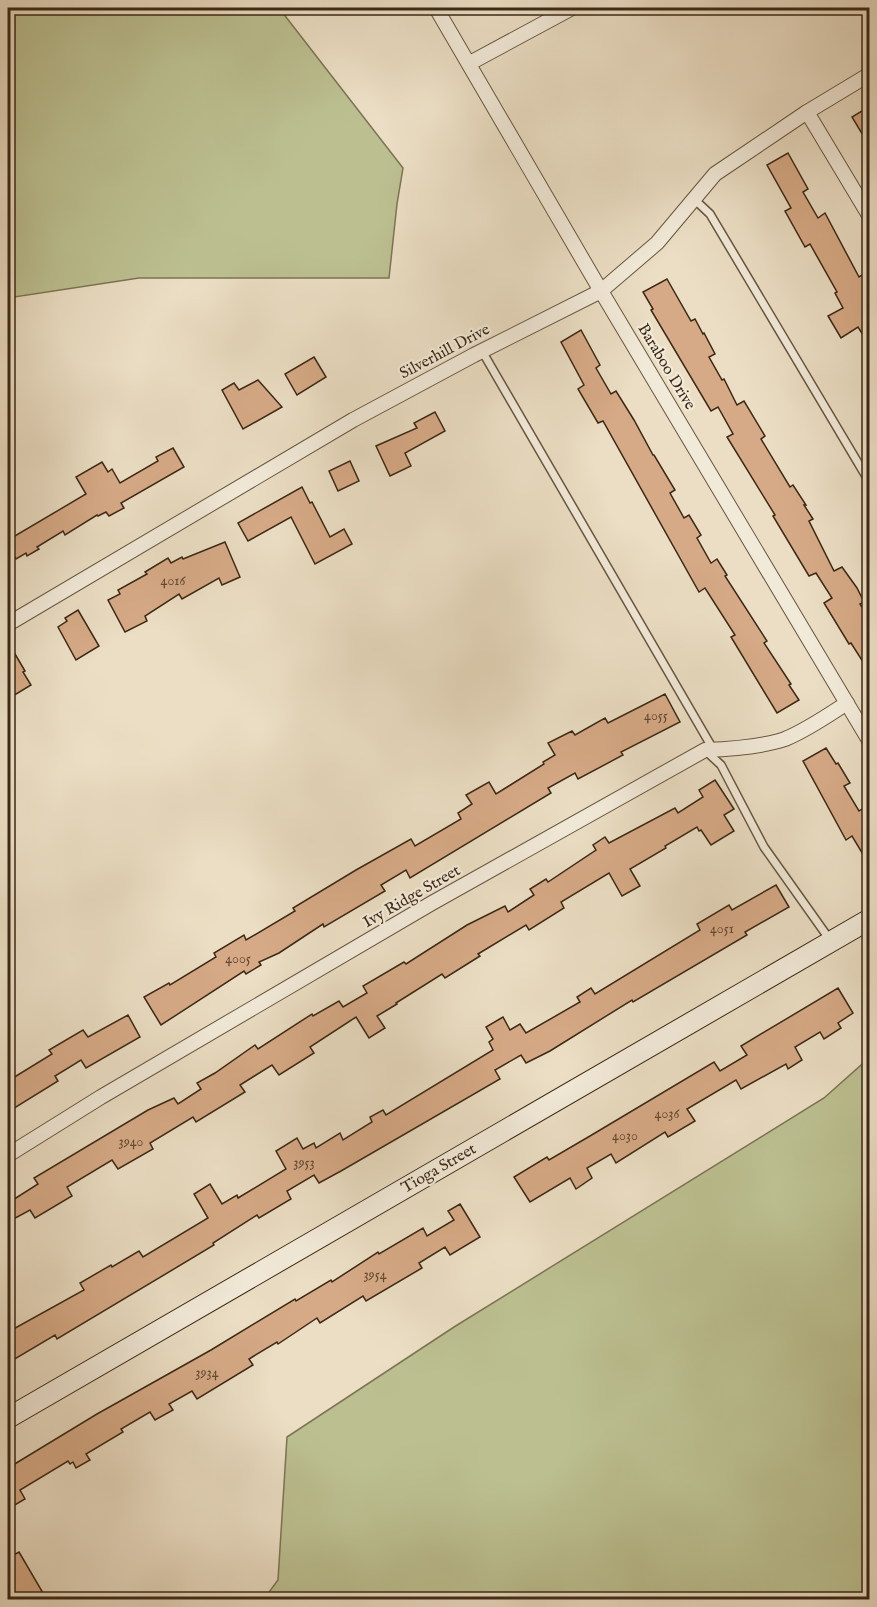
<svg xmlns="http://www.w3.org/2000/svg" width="877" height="1607" viewBox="0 0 877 1607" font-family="'IM FELL English',serif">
  <rect width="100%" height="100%" fill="#ebdec4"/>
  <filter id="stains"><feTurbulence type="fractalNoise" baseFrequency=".00333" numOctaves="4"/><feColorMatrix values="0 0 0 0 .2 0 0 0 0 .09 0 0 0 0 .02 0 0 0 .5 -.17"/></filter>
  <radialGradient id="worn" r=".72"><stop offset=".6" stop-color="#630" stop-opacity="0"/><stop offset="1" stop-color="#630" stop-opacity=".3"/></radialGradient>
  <g fill="#bcc091" stroke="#7c7453" stroke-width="1.5">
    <polygon points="8,8 279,8 403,168 397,204 389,278 139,278 8,298"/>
    <polygon points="869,1058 869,1599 264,1599 278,1580 287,1437 454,1327 824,1098"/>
  </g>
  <g fill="#d6aa86" stroke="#3b2815" stroke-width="1.5">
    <polygon points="870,106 870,147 852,117"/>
    <polygon points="788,153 808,189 803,192 818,218 825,213 859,277 870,270 870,346 858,327 841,338 828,316 843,308 835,293 837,292 810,244 805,247 785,211 791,208 767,165"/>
    <polygon points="667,279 691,321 695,319 703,334 704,333 715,354 709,357 722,380 724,379 737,405 744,401 765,436 761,439 790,487 793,485 806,505 804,505 813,519 809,521 834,571 842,567 857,588 864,602 860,604 870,620 870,673 851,643 849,644 824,603 832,598 816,573 809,576 773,516 775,515 727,437 733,434 718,407 711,411 651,310 653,309 643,292"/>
    <polygon points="581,330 600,365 596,368 611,394 616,391 634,420 653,455 654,455 675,490 670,493 684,518 689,515 701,535 697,538 711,563 717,559 727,575 725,576 767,641 764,643 791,684 789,685 799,700 777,713 731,637 735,635 705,588 699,592 603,421 598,423 578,389 584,385 561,342"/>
    <polygon points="314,357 326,377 297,395 285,374"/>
    <polygon points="258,380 282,407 243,429 222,390 234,383 239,390"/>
    <polygon points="435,412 445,431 405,453 411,466 390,476 376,446 417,428 414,423"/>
    <polygon points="173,448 184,467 121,503 124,508 109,516 106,512 98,516 97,515 65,535 63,531 37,547 39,549 27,556 26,553 16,559 8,544 8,540 86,494 76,477 102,462 108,472 112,469 120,483 158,461 156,457"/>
    <polygon points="350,461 359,481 338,491 329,471"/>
    <polygon points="302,487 310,503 312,502 330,537 344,529 352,544 315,564 291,517 248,541 238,523"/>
    <polygon points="225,542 240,577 222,585 219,578 182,599 179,594 145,616 147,621 125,632 108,600 120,594 118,590 147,574 145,572 168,558 171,563 182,557 183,559"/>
    <polygon points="78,610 99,646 76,660 58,627 67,621 65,618"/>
    <polygon points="8,642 25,671 23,672 31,685 8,699"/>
    <polygon points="665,694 680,722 621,752 623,755 578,779 575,773 548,788 551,793 410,878 406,870 381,885 385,891 324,927 323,924 279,953 259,962 261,965 246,974 244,971 161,1025 144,997 169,983 170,985 216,957 214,953 244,935 246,940 295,911 293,908 356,870 411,839 415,846 461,819 458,813 472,804 466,795 489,782 496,794 544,764 543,762 555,755 548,743 572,731 575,735 605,718 608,723"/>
    <polygon points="826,748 836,764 838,763 850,783 844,786 859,811 865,807 870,815 870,866 852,836 846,840 803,761"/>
    <polygon points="715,780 734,809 724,815 734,831 711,845 701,830 699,831 697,827 665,846 666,848 630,869 640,886 622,896 609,873 561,902 564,908 529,930 526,925 478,954 480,956 445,978 442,974 396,1003 397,1004 377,1016 385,1028 369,1038 356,1017 310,1047 314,1053 279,1075 272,1065 240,1085 245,1092 196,1122 193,1117 150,1143 153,1149 118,1169 112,1160 67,1187 72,1196 35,1218 30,1210 8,1222 8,1203 38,1184 34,1178 148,1110 174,1098 178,1104 201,1089 197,1083 215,1073 255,1045 258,1049 312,1014 313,1016 339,1001 343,1007 367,993 363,986 404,962 406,964 467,925 505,906 508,912 534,895 530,889 546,879 548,882 596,850 593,845 605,837 609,843 675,808 678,813 703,797 699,790"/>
    <polygon points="776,885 789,907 745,932 747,935 633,1002 632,1000 550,1051 526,1063 521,1055 495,1070 500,1079 341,1171 319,1183 314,1175 287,1191 291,1199 259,1218 257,1215 213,1243 214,1245 57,1339 55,1335 8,1363 8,1332 84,1290 80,1283 111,1265 112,1267 139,1251 143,1257 208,1218 194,1194 210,1184 222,1204 237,1195 238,1198 286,1169 276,1151 297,1138 303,1149 314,1143 316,1148 340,1133 343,1140 372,1122 370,1117 383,1110 386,1115 493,1050 489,1042 493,1039 486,1027 503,1017 510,1030 520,1024 526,1033 580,1002 577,997 591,988 595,994 700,930 697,924 729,905 732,910"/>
    <polygon points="838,988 853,1013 838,1023 841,1028 824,1039 820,1032 795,1047 802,1060 788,1069 786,1064 741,1089 736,1080 687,1109 695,1121 668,1137 665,1132 616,1163 611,1154 587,1168 592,1178 576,1189 570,1178 530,1202 514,1177 547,1157 549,1160 590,1136 714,1062 720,1071 747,1055 741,1046"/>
    <polygon points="128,1015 140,1037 86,1068 81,1060 55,1076 58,1081 8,1112 8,1081 52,1054 49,1050 83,1030 88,1037"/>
    <polygon points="460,1204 480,1237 450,1255 445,1247 419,1263 422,1268 366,1301 363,1296 320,1323 317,1318 278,1344 277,1342 249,1359 253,1365 197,1399 192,1391 169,1404 173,1410 155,1420 150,1412 121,1429 123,1432 86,1454 90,1460 76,1468 73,1462 70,1464 68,1461 20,1490 25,1499 8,1509 8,1468 97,1414 211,1350 295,1299 296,1301 331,1280 332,1282 378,1252 379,1254 423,1228 427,1236 454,1220 448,1211"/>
    <polygon points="19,1552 43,1593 32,1599 18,1599 8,1582 8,1558"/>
  </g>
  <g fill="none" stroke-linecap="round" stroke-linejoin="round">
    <defs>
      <g id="lane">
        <polyline points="694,199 710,214 870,483"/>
        <polyline points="482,351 713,749"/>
        <polyline points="707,752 721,765 764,847 830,940"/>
      </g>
      <g id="street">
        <polyline points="436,8 601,291 870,742"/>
        <polyline points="470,63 572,8"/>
        <polyline points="807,112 870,217"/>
        <polyline points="8,624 353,420 474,355 601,291 657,243 715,174 807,112 870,74"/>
        <path d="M8 1155 101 1097 432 903 705 750C729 749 762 747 785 739 807 730 827 716 847 703"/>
      </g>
      <polyline id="secondary" points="8,1418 870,919"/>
    </defs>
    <use href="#lane" stroke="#675641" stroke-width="10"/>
    <use href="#street" stroke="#675641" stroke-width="16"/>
    <use href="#secondary" stroke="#3b2815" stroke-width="22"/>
    <use href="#lane" stroke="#f2ead9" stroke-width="7"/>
    <use href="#street" stroke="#f2ead9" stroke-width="14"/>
    <use href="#secondary" stroke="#f2ead9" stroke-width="20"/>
  </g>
  <g text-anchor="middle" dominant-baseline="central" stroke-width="4.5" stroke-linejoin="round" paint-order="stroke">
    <g font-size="14" fill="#624831">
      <text x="173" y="581">4016</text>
      <text x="656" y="716">4055</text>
      <text x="722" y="929">4051</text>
      <text x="238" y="959">4005</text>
      <text x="667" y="1114">4036</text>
      <text x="625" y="1136">4030</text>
      <text x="131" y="1142">3940</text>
      <text x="304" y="1163">3953</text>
      <text x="375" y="1275">3954</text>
      <text x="207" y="1373">3934</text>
    </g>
    <g font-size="16" fill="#3b2815" stroke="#f2ead9">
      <text transform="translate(445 352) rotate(-28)">Silverhill Drive</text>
      <text transform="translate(666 367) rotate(59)">Baraboo Drive</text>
      <text transform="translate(412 897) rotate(-30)">Ivy Ridge Street</text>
      <text transform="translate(439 1169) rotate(-30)">Tioga Street</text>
    </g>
  </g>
  <rect width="877" height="1607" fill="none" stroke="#ebdec4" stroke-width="30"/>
  <rect x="9" y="9" width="859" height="1589" fill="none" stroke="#3b2815" stroke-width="3"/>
  <rect x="15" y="15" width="847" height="1577" fill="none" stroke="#3b2815" stroke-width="1.5"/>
  <rect width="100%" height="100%" filter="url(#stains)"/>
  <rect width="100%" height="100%" fill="url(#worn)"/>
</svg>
